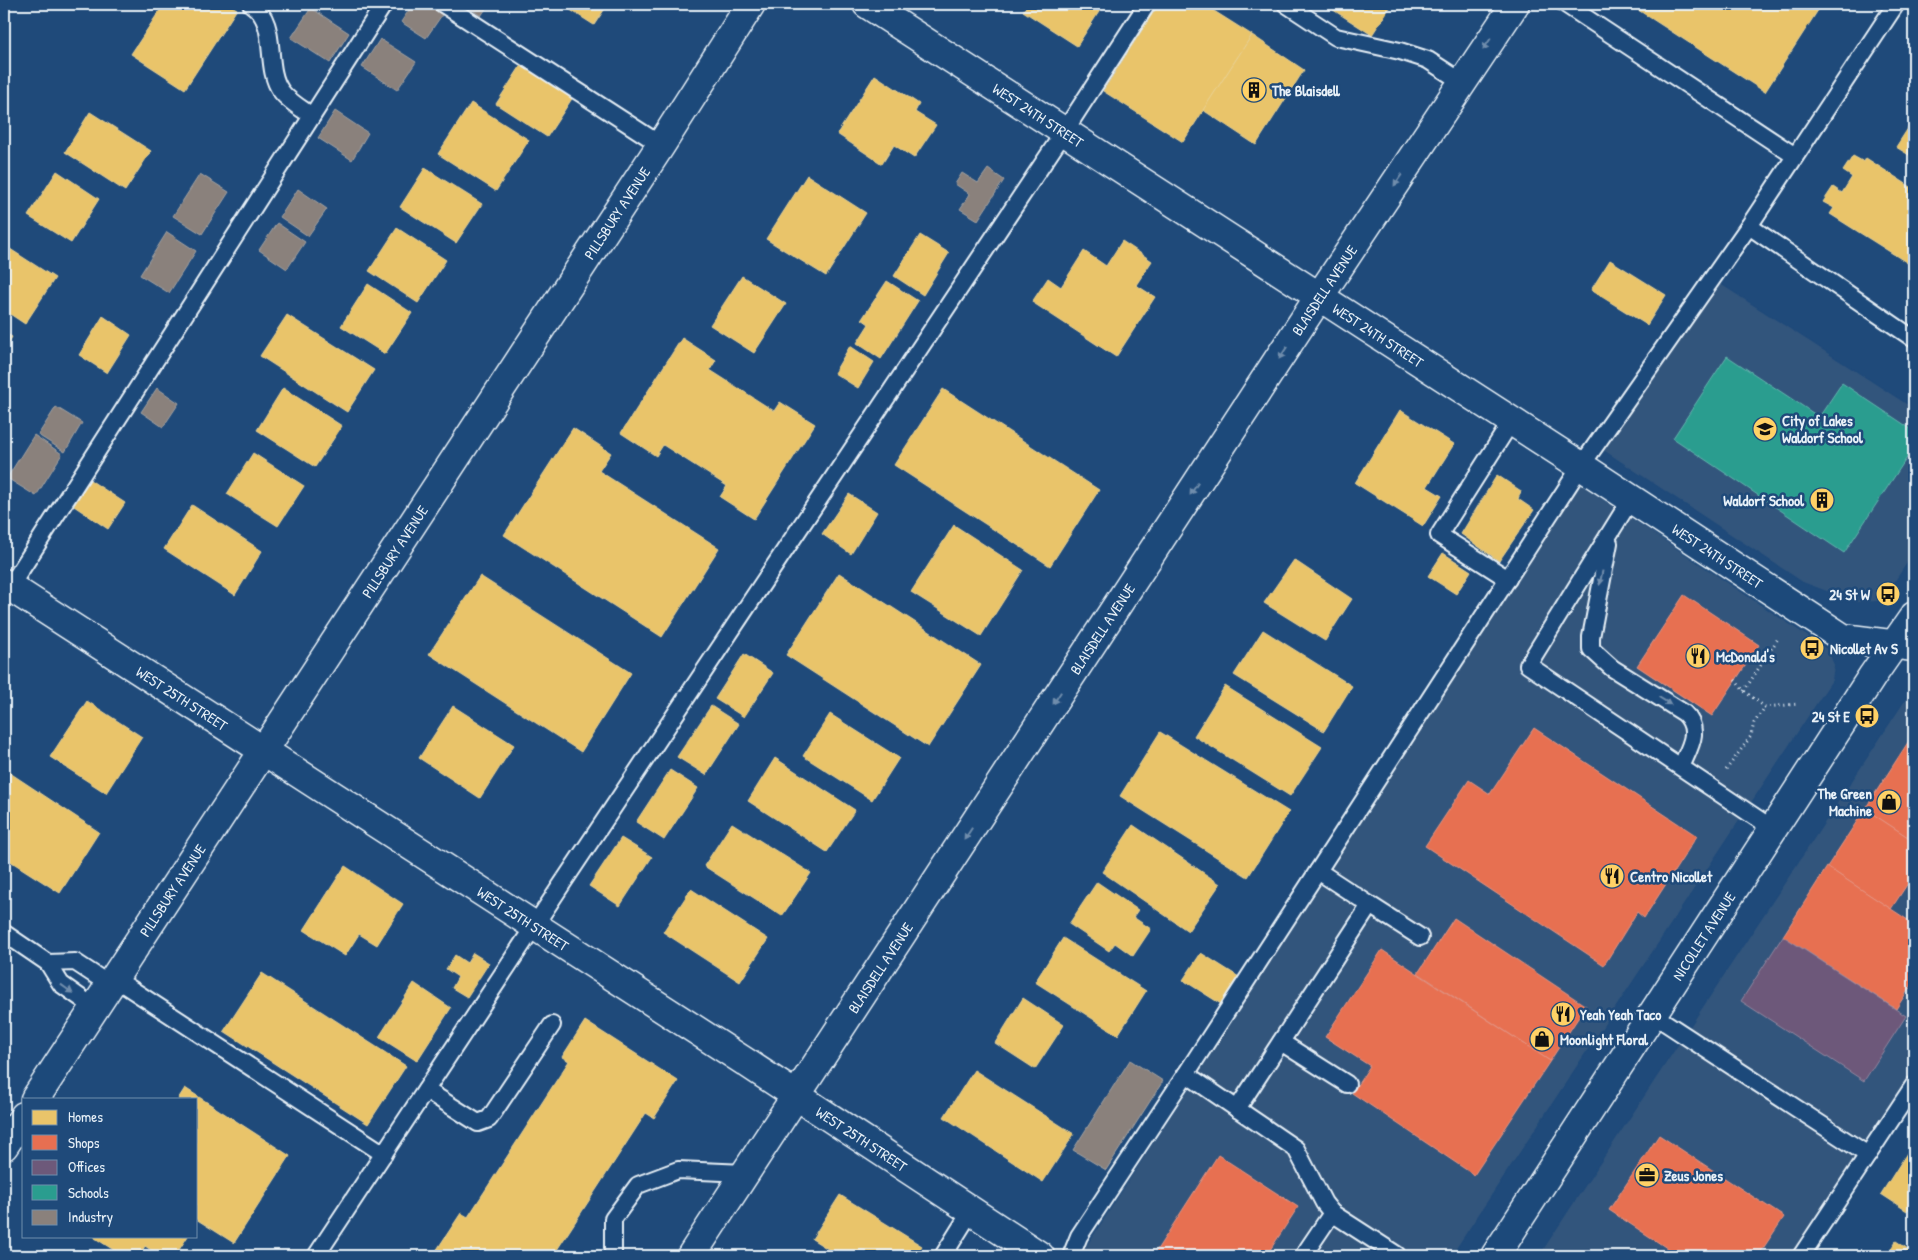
<svg xmlns="http://www.w3.org/2000/svg" width="1918" height="1260" viewBox="0 0 1918 1260" font-family="'Patrick Hand',sans-serif">
  <rect width="100%" height="100%" fill="#1f4a7a"/>
  <filter id="ink" filterUnits="userSpaceOnUse"><feTurbulence type="fractalNoise" baseFrequency=".02" numOctaves="2"/><feDisplacementMap in="SourceGraphic" scale="10" xChannelSelector="R" yChannelSelector="G"/><feConvolveMatrix kernelMatrix="1 2 1 2 8 2 1 2 1" color-interpolation-filters="sRGB"/></filter>
  <g filter="url(#ink)">
    <g fill="#33557c">
      <polygon points="1714,280 1914,409 1914,552 1889,590 1878,601 1856,602 1803,582 1602,449"/>
      <polygon points="1580,484 1828,650 1834,665 1832,680 1451,1256 1088,1256 1082,1253"/>
      <polygon points="1914,687 1914,1080 1800,1256 1539,1256"/>
    </g>
    <g fill="#e9c46a" stroke="#e9d295">
      <polygon points="164,4 228,4 237,9 185,89 131,54"/>
      <polygon points="561,4 608,4 594,25"/>
      <polygon points="1028,4 1104,4 1077,46 1023,11"/>
      <polygon points="1159,4 1203,4 1252,35 1183,142 1103,91"/>
      <polygon points="1324,4 1392,4 1372,35"/>
      <polygon points="1629,4 1822,4 1765,92"/>
      <polygon points="1252,35 1304,70 1256,145 1203,110"/>
      <polygon points="522,64 573,97 547,137 496,104"/>
      <polygon points="875,75 919,104 915,112 936,125 914,158 894,145 882,164 837,134"/>
      <polygon points="471,103 529,140 496,191 438,154"/>
      <polygon points="90,112 151,151 125,191 65,152"/>
      <polygon points="1914,119 1914,158 1896,147"/>
      <polygon points="1853,156 1864,162 1866,158 1914,189 1914,267 1830,214 1834,208 1823,202 1833,187 1842,193 1852,177 1843,171"/>
      <polygon points="425,168 482,204 456,243 400,207"/>
      <polygon points="57,171 99,199 71,243 28,216"/>
      <polygon points="807,175 866,213 826,276 766,239"/>
      <polygon points="397,228 446,260 418,303 369,271"/>
      <polygon points="920,235 949,253 923,295 894,276"/>
      <polygon points="1122,241 1152,261 1136,285 1155,297 1116,357 1032,302 1048,278 1061,287 1084,251 1106,266"/>
      <polygon points="7,247 55,278 25,324 4,310 4,253"/>
      <polygon points="1610,260 1666,295 1647,325 1591,290"/>
      <polygon points="742,276 786,304 754,353 710,325"/>
      <polygon points="887,281 918,301 881,359 857,343 869,324 862,319"/>
      <polygon points="368,284 412,313 385,354 341,326"/>
      <polygon points="287,315 374,370 347,412 260,356"/>
      <polygon points="103,316 131,335 107,373 79,355"/>
      <polygon points="4,332 12,337 4,350"/>
      <polygon points="682,338 716,360 710,370 774,411 780,402 815,424 754,519 720,497 727,486 663,445 656,456 621,433"/>
      <polygon points="850,346 874,362 858,388 834,373"/>
      <polygon points="283,388 342,426 315,467 257,430"/>
      <polygon points="943,389 1099,490 1050,566 894,465"/>
      <polygon points="1400,410 1454,444 1427,487 1442,496 1423,526 1355,483"/>
      <polygon points="573,428 611,453 599,471 719,548 662,637 504,535"/>
      <polygon points="253,453 304,486 278,526 227,494"/>
      <polygon points="1497,475 1521,491 1518,499 1534,510 1499,561 1461,534"/>
      <polygon points="90,480 125,503 108,529 74,506"/>
      <polygon points="849,494 877,512 851,554 822,534"/>
      <polygon points="192,505 262,551 235,595 164,549"/>
      <polygon points="954,525 1023,570 981,636 911,592"/>
      <polygon points="1443,553 1471,571 1456,594 1428,576"/>
      <polygon points="1294,560 1352,599 1325,641 1264,603"/>
      <polygon points="839,573 981,665 928,747 786,655"/>
      <polygon points="480,576 631,673 581,752 429,654"/>
      <polygon points="1263,630 1352,686 1324,731 1234,675"/>
      <polygon points="744,654 773,673 744,717 715,699"/>
      <polygon points="1225,686 1322,747 1290,796 1194,736"/>
      <polygon points="87,701 142,737 106,793 50,757"/>
      <polygon points="453,706 514,745 480,798 419,758"/>
      <polygon points="711,706 739,724 706,775 677,757"/>
      <polygon points="830,714 899,758 872,800 803,756"/>
      <polygon points="1160,732 1289,812 1248,877 1120,796"/>
      <polygon points="775,758 855,810 827,852 748,801"/>
      <polygon points="4,769 99,832 60,893 4,857"/>
      <polygon points="670,770 698,788 664,840 636,822"/>
      <polygon points="732,823 811,873 782,916 704,866"/>
      <polygon points="1133,825 1220,884 1188,931 1102,872"/>
      <polygon points="621,838 652,857 620,906 589,886"/>
      <polygon points="345,866 403,904 377,945 359,934 345,956 304,930"/>
      <polygon points="1097,882 1138,910 1133,917 1151,929 1133,956 1115,943 1109,951 1069,924"/>
      <polygon points="691,889 768,939 740,982 663,932"/>
      <polygon points="1063,938 1146,991 1118,1035 1035,982"/>
      <polygon points="473,953 489,963 467,997 452,988 458,977 446,969 455,955 467,963"/>
      <polygon points="1201,953 1239,977 1221,1004 1183,980"/>
      <polygon points="262,973 406,1066 368,1124 224,1031"/>
      <polygon points="414,983 451,1008 417,1061 379,1037"/>
      <polygon points="1023,998 1064,1025 1035,1069 995,1043"/>
      <polygon points="585,1021 678,1081 654,1118 646,1113 553,1256 444,1256 436,1251 461,1213 468,1217 569,1061 562,1057"/>
      <polygon points="974,1070 1074,1134 1043,1182 944,1117"/>
      <polygon points="185,1088 290,1156 234,1243 196,1219 196,1099 178,1099"/>
      <polygon points="1914,1142 1914,1201 1907,1211 1881,1194"/>
      <polygon points="840,1195 922,1246 915,1256 839,1256 812,1239"/>
      <polygon points="95,1236 188,1236 175,1256 160,1256 145,1246 139,1256 123,1256 95,1238"/>
      <polygon points="1896,1241 1914,1253 1914,1256 1886,1256"/>
      <polygon points="808,1250 818,1256 804,1256"/>
    </g>
    <g fill="#e76f51" stroke="#e79683">
      <polygon points="1684,595 1759,645 1712,716 1637,666"/>
      <polygon points="1534,728 1697,836 1644,918 1637,912 1604,965 1425,846 1469,780 1490,794"/>
      <polygon points="1914,733 1914,841 1865,809"/>
      <polygon points="1865,809 1914,841 1914,874 1891,909 1827,867"/>
      <polygon points="1827,867 1914,924 1914,981 1896,1009 1783,936"/>
      <polygon points="1454,918 1586,1006 1550,1061 1418,973"/>
      <polygon points="1382,950 1550,1061 1474,1175 1352,1093 1370,1066 1325,1037"/>
      <polygon points="1659,1135 1784,1217 1758,1256 1679,1256 1609,1210"/>
      <polygon points="1218,1155 1298,1207 1266,1256 1153,1256"/>
    </g>
    <polygon fill="#6d597a" stroke="#9287a0" points="1783,936 1906,1016 1864,1081 1741,1001"/>
    <polygon fill="#2a9d8f" stroke="#63b6ae" points="1727,356 1819,417 1842,383 1914,431 1914,447 1844,553 1673,438"/>
    <g fill="#8a817c" stroke="#a6a3a1">
      <polygon points="413,4 432,4 444,12 426,38 401,22"/>
      <polygon points="463,4 489,4 481,16"/>
      <polygon points="311,8 349,33 330,63 291,38"/>
      <polygon points="380,39 416,62 397,90 362,67"/>
      <polygon points="335,111 368,133 352,160 318,138"/>
      <polygon points="988,169 1004,180 978,220 960,209 970,194 955,184 962,173 978,183"/>
      <polygon points="200,174 229,192 202,234 173,216"/>
      <polygon points="298,189 327,209 308,236 280,217"/>
      <polygon points="277,223 305,242 287,269 259,250"/>
      <polygon points="167,232 196,251 169,293 140,275"/>
      <polygon points="157,388 179,403 163,427 141,412"/>
      <polygon points="56,407 82,423 65,452 38,435"/>
      <polygon points="34,435 62,454 36,496 7,478"/>
      <polygon points="1130,1060 1163,1081 1106,1170 1073,1150"/>
    </g>
    <g fill="none" stroke-linecap="round" stroke-linejoin="round">
      <defs>
        <g id="service">
          <path d="M251 4C280 23 263 66 281 91 288 101 302 109 312 116"/>
          <polyline points="443,4 661,145"/>
          <polyline points="1286,4 1336,37 1400,51 1428,60 1462,82"/>
          <polyline points="1565,4 1795,156"/>
          <polyline points="1749,226 1914,339"/>
          <polyline points="1631,499 1528,665 1773,829"/>
          <path d="M1609 543 1591 637V649L1612 668 1684 713C1702 730 1689 748 1681 767"/>
          <polyline points="1508,579 1439,535 1511,422"/>
          <polyline points="6,593 384,4"/>
          <polyline points="1370,905 1420,937"/>
          <polyline points="4,933 48,963"/>
          <polyline points="114,978 384,1154"/>
          <polyline points="95,1008 61,984 48,963 75,962 110,985"/>
          <polyline points="1652,1014 1868,1155"/>
          <polyline points="1281,1042 1347,1084"/>
          <polyline points="1186,1074 1296,1149 1324,1203 1332,1213 1397,1255"/>
          <polyline points="426,1090 478,1123 489,1119 552,1025"/>
          <polyline points="1237,1109 1370,905 1318,871"/>
          <polyline points="316,1256 558,890 1064,132 1147,4"/>
          <polyline points="613,1256 613,1219 638,1185 678,1170 745,1173"/>
          <polyline points="943,1256 971,1211"/>
          <polyline points="1071,1256 1079,1236 1186,1074 1581,466 1749,226 1896,4"/>
          <polyline points="1303,1256 1332,1213"/>
          <polyline points="1801,1256 1914,1085"/>
        </g>
        <g id="minor">
          <path id="s1" d="M4 583 747 1063 1040 1256"/>
          <path id="s2" d="M35 1099 661 145 751 4"/>
          <polyline points="4,1146 24,1116"/>
        </g>
        <g id="tertiary">
          <path id="s3" d="M867 4 1581 466 1843 638 1914 647"/>
          <path id="s4" d="M691 1256 1319 297 1515 4"/>
          <path id="s5" d="M1495 1256 1873 675 1914 616"/>
        </g>
      </defs>
      <use href="#service" stroke="#e8f1f8" stroke-width="20"/>
      <use href="#minor" stroke="#e8f1f8" stroke-width="31"/>
      <use href="#tertiary" stroke="#e8f1f8" stroke-width="31"/>
      <g stroke="#e8f1f8" stroke-width="3" stroke-dasharray="1 4" stroke-linecap="butt">
        <polyline points="1735,680 1744,691 1765,707 1799,704"/>
        <polyline points="1744,691 1779,637"/>
        <polyline points="1726,770 1751,736 1754,723 1765,707"/>
      </g>
      <use href="#service" stroke="#1f4a7a" stroke-width="16"/>
      <use href="#minor" stroke="#1f4a7a" stroke-width="28"/>
      <use href="#tertiary" stroke="#1f4a7a" stroke-width="28"/>
    </g>
    <defs><path id="oneway-solid" d="M-6-.8H1V-3.2L6.5 0L1 3.2V.8H-6Z" transform="scale(1.25)"/></defs>
    <g fill="#6f8dac">
      <use href="#oneway-solid" transform="translate(1487 44) rotate(124)"/>
      <use href="#oneway-solid" transform="translate(1398 180) rotate(124)"/>
      <use href="#oneway-solid" transform="translate(1283 353) rotate(123)"/>
      <use href="#oneway-solid" transform="translate(1194 489) rotate(123)"/>
      <use href="#oneway-solid" transform="translate(1601 578) rotate(102)"/>
      <use href="#oneway-solid" transform="translate(1057 698) rotate(123)"/>
      <use href="#oneway-solid" transform="translate(1665 701) rotate(32)"/>
      <use href="#oneway-solid" transform="translate(968 834) rotate(123)"/>
      <use href="#oneway-solid" transform="translate(67 989) rotate(36)"/>
    </g>
  </g>
  <defs>
    <symbol id="building-disc" viewBox="-11 -11 22 22"><circle r="9.5" fill="#ffd166" stroke="#1f4a7a"/><path d="M-4-6H4V6H1V3H-1V6H-4ZM-2.5-4.3h1.7v1.8h-1.7ZM.8-4.3h1.7v1.8H.8ZM-2.5-1h1.7V.8h-1.7ZM.8-1h1.7V.8H.8Z" fill="#111"/></symbol>
    <symbol id="school-disc" viewBox="-11 -11 22 22"><circle r="9.5" fill="#ffd166" stroke="#1f4a7a"/><path d="M0-5L7-2L0 1L-7-2ZM-4 1L0 2.5L4 1V4Q0 6-4 4Z" fill="#111"/></symbol>
    <symbol id="bus-disc" viewBox="-11 -11 22 22"><circle r="9.5" fill="#ffd166" stroke="#1f4a7a"/><path d="M-5-6H5V4H4V6H2V4H-2V6H-4V4H-5ZM-3.5-4V0h7V-4ZM-3.5 1.2v1.5H-2V1.2ZM2 1.2v1.5H3.5V1.2Z" fill="#111"/></symbol>
    <symbol id="restaurant-disc" viewBox="-11 -11 22 22"><circle r="9.5" fill="#ffd166" stroke="#1f4a7a"/><path d="M-5-6h1v4h1v-4h1v4h1v-4h1v5L-1.5 .5V6h-2V.5L-5-1ZM5-6V6H3V1.5H1.5Q1.5-4 5-6Z" fill="#111"/></symbol>
    <symbol id="shop-disc" viewBox="-11 -11 22 22"><circle r="9.5" fill="#ffd166" stroke="#1f4a7a"/><path d="M-5-2.5h2.3a2.7 3.5 0 0 1 5.4 0H5L5.5 6h-11ZM-1.5-2.5h3a1.5 2.3 0 0 0-3 0Z" fill="#111"/></symbol>
    <symbol id="office-disc" viewBox="-11 -11 22 22"><circle r="9.5" fill="#ffd166" stroke="#1f4a7a"/><path d="M-6-3h4V-5.5h4V-3h4V5H-6ZM-1-4.5V-3h2v-1.5ZM-6 0V1H6V0Z" fill="#111"/></symbol>
  </defs>
  <g fill-rule="evenodd">
    <use href="#building-disc" x="1240" y="76" width="28" height="28"/>
    <use href="#school-disc" x="1751" y="415" width="28" height="28"/>
    <use href="#building-disc" x="1808" y="486" width="28" height="28"/>
    <use href="#bus-disc" x="1874" y="580" width="28" height="28"/>
    <use href="#bus-disc" x="1798" y="634" width="28" height="28"/>
    <use href="#restaurant-disc" x="1684" y="642" width="28" height="28"/>
    <use href="#bus-disc" x="1853" y="702" width="28" height="28"/>
    <use href="#shop-disc" x="1875" y="788" width="28" height="28"/>
    <use href="#restaurant-disc" x="1598" y="862" width="28" height="28"/>
    <use href="#restaurant-disc" x="1549" y="1000" width="28" height="28"/>
    <use href="#shop-disc" x="1528" y="1025" width="28" height="28"/>
    <use href="#office-disc" x="1633" y="1161" width="28" height="28"/>
  </g>
  <g text-anchor="middle" dominant-baseline="central" stroke-width="5" stroke-linejoin="round" paint-order="stroke">
    <g font-size="15" font-weight="bold" fill="#e8f1f8" stroke="#1f4a7a" text-anchor="start">
      <text x="1272" y="90">The Blaisdell</text>
      <text x="1782" y="420">City of Lakes<tspan x="1782" dy="17">Waldorf School</tspan></text>
      <text x="1804" y="500" text-anchor="end">Waldorf School</text>
      <text x="1870" y="594" text-anchor="end">24 St W</text>
      <text x="1830" y="648">Nicollet Av S</text>
      <text x="1716" y="656">McDonald's</text>
      <text x="1850" y="716" text-anchor="end">24 St E</text>
      <text x="1872" y="793" text-anchor="end">The Green<tspan x="1872" dy="17">Machine</tspan></text>
      <text x="1630" y="876">Centro Nicollet</text>
      <text x="1580" y="1014">Yeah Yeah Taco</text>
      <text x="1560" y="1039">Moonlight Floral</text>
      <text x="1664" y="1175">Zeus Jones</text>
    </g>
    <g font-size="15" fill="#e8f1f8" stroke="#1f4a7a">
      <text stroke="none"><textPath href="#s3" startOffset="204">WEST 24TH STREET</textPath></text>
      <text stroke="none"><textPath href="#s2" startOffset="1060">PILLSBURY AVENUE</textPath></text>
      <text stroke="none"><textPath href="#s4" startOffset="1155">BLAISDELL AVENUE</textPath></text>
      <text stroke="none"><textPath href="#s3" startOffset="609">WEST 24TH STREET</textPath></text>
      <text stroke="none"><textPath href="#s2" startOffset="655">PILLSBURY AVENUE</textPath></text>
      <text stroke="none"><textPath href="#s3" startOffset="1014">WEST 24TH STREET</textPath></text>
      <text stroke="none"><textPath href="#s4" startOffset="750">BLAISDELL AVENUE</textPath></text>
      <text stroke="none"><textPath href="#s1" startOffset="212">WEST 25TH STREET</textPath></text>
      <text stroke="none"><textPath href="#s2" startOffset="250">PILLSBURY AVENUE</textPath></text>
      <text stroke="none"><textPath href="#s1" startOffset="618">WEST 25TH STREET</textPath></text>
      <text stroke="none"><textPath href="#s5" startOffset="382">NICOLLET AVENUE</textPath></text>
      <text stroke="none"><textPath href="#s4" startOffset="345">BLAISDELL AVENUE</textPath></text>
      <text stroke="none"><textPath href="#s1" startOffset="1022">WEST 25TH STREET</textPath></text>
    </g>
  </g>
  <rect width="1918" height="1260" fill="none" stroke="#1f4a7a" stroke-width="20"/>
  <rect x="10" y="10" width="1898" height="1240" fill="none" stroke="#e8f1f8" stroke-width="2" filter="url(#ink)"/>
  <rect x="22" y="1098" width="175" height="140" fill="#1f4a7a" stroke="#6f8dac"/>
  <rect x="32" y="1110" width="25" height="15" fill="#e9c46a" stroke="#6f8dac"/>
  <text x="68" y="1122" font-size="15" fill="#e8f1f8">Homes</text>
  <rect x="32" y="1135" width="25" height="15" fill="#e76f51" stroke="#6f8dac"/>
  <text x="68" y="1148" font-size="15" fill="#e8f1f8">Shops</text>
  <rect x="32" y="1160" width="25" height="15" fill="#6d597a" stroke="#6f8dac"/>
  <text x="68" y="1172" font-size="15" fill="#e8f1f8">Offices</text>
  <rect x="32" y="1185" width="25" height="15" fill="#2a9d8f" stroke="#6f8dac"/>
  <text x="68" y="1198" font-size="15" fill="#e8f1f8">Schools</text>
  <rect x="32" y="1210" width="25" height="15" fill="#8a817c" stroke="#6f8dac"/>
  <text x="68" y="1222" font-size="15" fill="#e8f1f8">Industry</text>
</svg>
